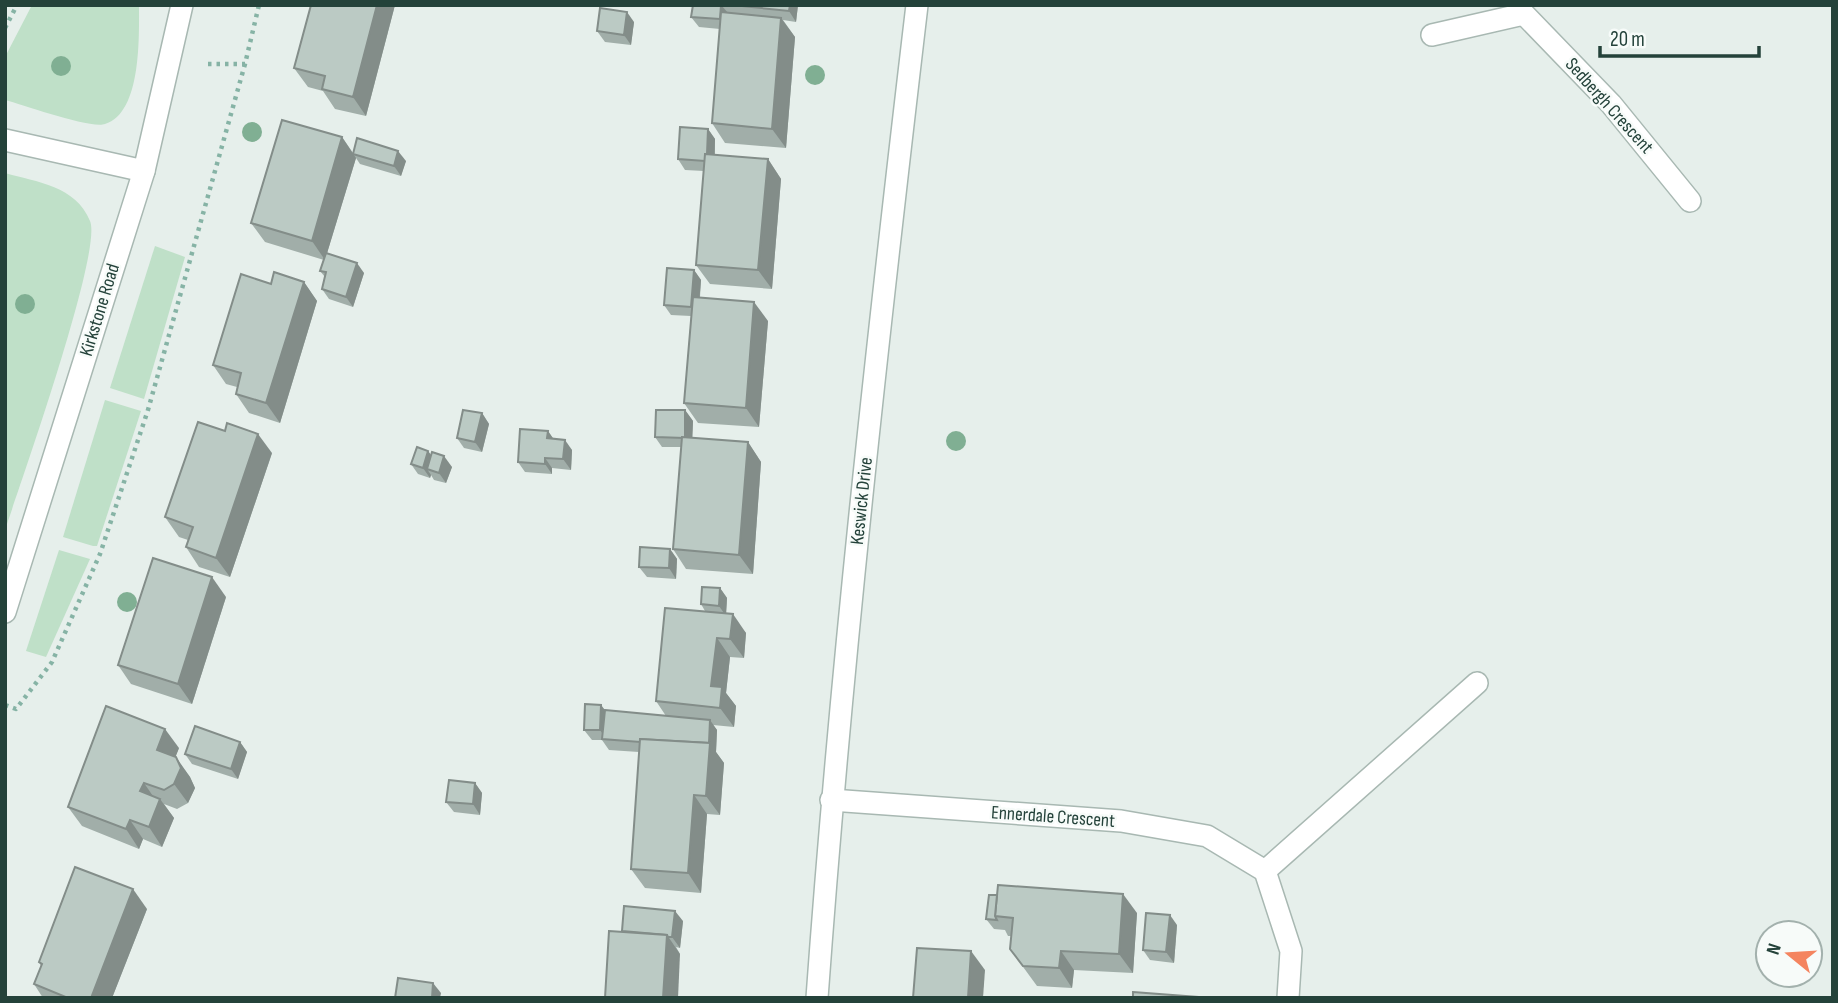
<svg xmlns="http://www.w3.org/2000/svg" width="1838" height="1003" viewBox="0 0 1838 1003" font-family="'Sofia Sans Condensed',sans-serif">
  <rect width="100%" height="100%" fill="#e6efeb"/>
  <g fill="#bfe0c8">
    <path d="M32 5H139C139 35 142 113 105 124 90 129 24 105 5 100V57Z"/>
    <path d="M5 173C37 182 76 186 90 221 103 250 20 485 5 530Z"/>
    <polygon points="155,246 185,257 144,399 110,388"/>
    <polygon points="105,400 141,411 97,546 93,546 63,537"/>
    <polygon points="59,550 90,559 46,657 26,651"/>
  </g>
  <g fill="none" stroke-linecap="round" stroke-linejoin="round">
    <defs>
      <g id="street">
        <polyline points="1432,35 1524,14 1611,104 1690,201"/>
        <polyline points="5,140 144,171"/>
        <polyline points="5,612 144,171 182,5"/>
        <polyline points="831,800 1121,821 1207,836 1265,871 1291,951 1288,998"/>
        <polyline points="1265,871 1477,683"/>
        <path d="M817 998C841 666 878 335 917 5"/>
      </g>
    </defs>
    <use href="#street" stroke="#a8b8b2" stroke-width="24"/>
    <g stroke="#86b3a5" stroke-width="4.5" stroke-dasharray="3.5 5" stroke-linecap="butt">
      <polyline points="5,28 17,5"/>
      <polyline points="208,64 245,64 259,5"/>
      <polyline points="5,705 16,709 52,662 100,554 148,410 245,64"/>
    </g>
    <use href="#street" stroke="#fff" stroke-width="21"/>
  </g>
  <g fill="#80af93">
    <circle cx="61" cy="66" r="10"/>
    <circle cx="815" cy="75" r="10"/>
    <circle cx="252" cy="132" r="10"/>
    <circle cx="25" cy="304" r="10"/>
    <circle cx="956" cy="441" r="10"/>
    <circle cx="127" cy="602" r="10"/>
  </g>
  <g fill="#a1aea9">
    <polygon points="311,5 395,5 366,116 335,109 323,91 308,87 294,68"/>
    <polygon points="693,5 798,5 796,22 783,20 795,37 786,148 725,143 712,123 720,29 699,27 691,17"/>
    <polygon points="634,22 631,45 605,42 597,31"/>
    <polygon points="708,129 715,139 715,155 768,159 781,179 772,289 710,284 696,265 704,171 685,170 678,159"/>
    <polygon points="342,137 353,153 406,161 401,176 360,164 356,158 327,253 364,273 353,307 329,299 322,289 325,277 320,271 324,260 265,242 251,223"/>
    <polygon points="694,270 701,280 700,297 768,321 759,427 698,423 684,403 691,316 671,315 664,305"/>
    <polygon points="304,282 317,301 280,423 249,413 236,394 237,387 226,384 213,365 271,284"/>
    <polygon points="685,410 693,421 692,438 748,442 761,462 753,574 686,569 673,549 681,447 662,447 655,437"/>
    <polygon points="482,413 489,424 482,452 464,448 457,438"/>
    <polygon points="548,431 553,439 572,450 571,470 552,468 552,474 525,472 518,462"/>
    <polygon points="428,451 431,455 452,467 446,483 434,480 431,475 430,478 418,474 411,464"/>
    <polygon points="272,453 230,577 199,567 186,547 188,540 179,537 165,517"/>
    <polygon points="670,549 677,559 676,579 647,577 639,567"/>
    <polygon points="720,588 727,598 726,613 746,633 744,658 730,657 726,693 736,706 734,727 713,725 717,730 716,752 724,763 720,815 707,814 701,893 645,888 631,869 639,752 609,750 602,740 592,740 584,730 601,705 605,710 666,716 656,701 705,611 701,604"/>
    <polygon points="226,597 192,704 131,684 118,665"/>
    <polygon points="240,742 247,752 238,779 192,764 185,754"/>
    <polygon points="179,748 175,757 190,777 195,788 188,803 177,809 164,804 174,818 162,847 143,839 139,849 82,826 68,807"/>
    <polygon points="475,783 482,793 480,815 454,812 446,802"/>
    <polygon points="989,895 1137,913 1133,973 1074,970 1072,988 1037,986 1010,949 1011,936 1008,936 1005,930 994,929 986,919"/>
    <polygon points="147,909 112,998 43,998 34,984 41,966 39,962"/>
    <polygon points="683,921 680,948 676,947 680,954 622,931"/>
    <polygon points="1177,925 1174,963 1150,960 1143,950"/>
  </g>
  <g fill="#838d89">
    <polygon points="377,5 395,5 366,116 353,97"/>
    <polygon points="721,5 729,14 720,19"/>
    <polygon points="790,5 798,5 796,22 789,11"/>
    <polygon points="627,12 634,22 631,45 624,35"/>
    <polygon points="781,18 795,37 786,148 772,129"/>
    <polygon points="708,129 715,139 714,172 707,162"/>
    <polygon points="342,137 356,158 325,260 312,241"/>
    <polygon points="398,151 406,161 401,176 394,166"/>
    <polygon points="768,159 781,179 772,289 758,270"/>
    <polygon points="357,263 364,273 353,307 346,297"/>
    <polygon points="694,270 701,280 698,317 691,307"/>
    <polygon points="304,282 317,301 280,423 266,403"/>
    <polygon points="754,302 768,321 759,427 746,408"/>
    <polygon points="685,410 693,421 692,448 685,438"/>
    <polygon points="482,413 489,424 482,452 475,442"/>
    <polygon points="548,431 555,441 547,438"/>
    <polygon points="258,434 272,453 230,577 216,558"/>
    <polygon points="565,440 572,450 571,470 563,459"/>
    <polygon points="748,442 761,462 753,574 739,555"/>
    <polygon points="428,451 436,462 427,469 431,475 430,478 423,468"/>
    <polygon points="444,456 452,467 446,483 439,473"/>
    <polygon points="545,458 552,468 552,474 545,464"/>
    <polygon points="670,549 677,559 676,579 669,568"/>
    <polygon points="212,577 226,597 192,704 178,684"/>
    <polygon points="720,588 727,598 726,616 719,606"/>
    <polygon points="733,614 746,633 744,658 730,639"/>
    <polygon points="717,638 730,657 726,693 736,706 734,727 720,708 711,686"/>
    <polygon points="601,705 608,715 607,740 600,730"/>
    <polygon points="710,720 717,730 716,752 724,763 720,815 706,796"/>
    <polygon points="165,729 179,748 171,769 157,750"/>
    <polygon points="240,742 247,752 238,779 231,769"/>
    <polygon points="176,757 190,777 195,788 188,803 174,784"/>
    <polygon points="144,783 157,802 140,791"/>
    <polygon points="475,783 482,793 480,815 473,804"/>
    <polygon points="694,795 707,814 701,893 688,873"/>
    <polygon points="160,799 174,818 162,847 149,827"/>
    <polygon points="130,820 143,839 139,849 126,829"/>
    <polygon points="133,889 147,909 112,998 91,998"/>
    <polygon points="1123,894 1137,913 1133,973 1119,954"/>
    <polygon points="675,911 683,921 680,948 672,937"/>
    <polygon points="1170,915 1177,925 1174,963 1166,952"/>
    <polygon points="667,935 680,954 678,998 663,998"/>
    <polygon points="971,951 985,970 983,998 968,998"/>
    <polygon points="1061,951 1074,970 1072,988 1059,968"/>
    <polygon points="433,983 441,993 440,998 432,998"/>
  </g>
  <g fill="#bbcac4" stroke="#838d89" stroke-width="2">
    <polygon points="311,5 377,5 353,97 322,89 325,76 294,68"/>
    <polygon points="693,5 721,5 720,19 691,17"/>
    <polygon points="732,5 790,5 789,11"/>
    <polygon points="600,8 627,12 624,35 597,31"/>
    <polygon points="721,12 781,18 772,129 712,123"/>
    <polygon points="282,120 342,137 312,241 251,223"/>
    <polygon points="680,127 708,129 707,154 705,154 705,161 678,159"/>
    <polygon points="357,138 398,151 394,166 353,154"/>
    <polygon points="705,154 768,159 758,270 696,265"/>
    <polygon points="326,253 357,263 346,297 322,289 326,272 320,271"/>
    <polygon points="667,268 694,270 691,307 664,305"/>
    <polygon points="274,272 304,282 266,403 236,394 241,373 213,365 241,274 271,284"/>
    <polygon points="693,297 754,302 746,408 684,403"/>
    <polygon points="463,410 482,413 475,442 457,438"/>
    <polygon points="656,410 685,410 685,438 655,437"/>
    <polygon points="198,422 225,431 227,423 258,434 216,558 186,547 193,527 165,517"/>
    <polygon points="520,429 548,431 547,438 565,440 563,459 545,458 545,464 518,462"/>
    <polygon points="682,437 748,442 739,555 673,549"/>
    <polygon points="417,447 428,451 423,468 411,464"/>
    <polygon points="432,452 444,456 439,473 427,469"/>
    <polygon points="640,547 670,549 669,568 639,567"/>
    <polygon points="153,558 212,577 178,684 118,665"/>
    <polygon points="702,587 720,588 719,606 701,604"/>
    <polygon points="665,608 733,614 730,639 717,638 711,686 722,687 720,708 656,701"/>
    <polygon points="585,704 601,705 600,730 584,730"/>
    <polygon points="106,706 165,729 157,750 176,757 181,768 174,784 164,790 144,783 140,791 160,799 149,827 130,820 126,829 68,807"/>
    <polygon points="605,710 710,720 709,743 640,739 640,742 602,739"/>
    <polygon points="195,726 240,742 231,769 185,754"/>
    <polygon points="640,739 710,743 706,796 694,795 688,873 631,869"/>
    <polygon points="449,780 475,783 473,804 446,802"/>
    <polygon points="75,867 133,889 91,998 68,998 34,984 42,964 39,962"/>
    <polygon points="998,885 1123,894 1119,954 1061,951 1059,968 1023,966 1010,949 1013,918 995,916"/>
    <polygon points="989,895 997,895 995,916 997,920 986,919"/>
    <polygon points="624,906 675,911 672,937 668,937 667,935 622,931"/>
    <polygon points="1146,913 1170,915 1166,952 1143,950"/>
    <polygon points="609,931 667,935 663,998 605,998"/>
    <polygon points="917,948 971,951 968,998 913,998"/>
    <polygon points="398,978 433,983 432,998 395,998"/>
    <polygon points="1133,992 1198,997 1198,998 1133,998"/>
  </g>
  <g text-anchor="middle" dominant-baseline="central" stroke-width="5" stroke-linejoin="round" paint-order="stroke">
    <g font-size="19" fill="#24423a" stroke="#f7fbf9">
      <text transform="translate(1609 106) rotate(48)">Sedbergh Crescent</text>
      <text transform="translate(100 310) rotate(-73)">Kirkstone Road</text>
      <text transform="translate(862 501) rotate(-84)">Keswick Drive</text>
      <text transform="translate(1053 817) rotate(4)">Ennerdale Crescent</text>
    </g>
  </g>
  <rect width="1838" height="1003" fill="none" stroke="#24423a" stroke-width="14"/>
  <g transform="translate(1789 954) rotate(288)"><circle r="33" fill="#f7fbf9" stroke="#a3b1ad" stroke-width="2"/>
  <path d="M0-5L12 26L0 18L-12 26Z" fill="#f4845f"/>
  <text y="-10" font-size="19" font-weight="bold" text-anchor="middle" fill="#24423a">N</text>
  </g>
  <path d="M1600 46v10h159v-10" fill="none" stroke="#24423a" stroke-width="3.5"/>
  <text x="1610" y="46" font-size="21" fill="#24423a" stroke="#f7fbf9" stroke-width="5" paint-order="stroke">20 m</text>
</svg>
